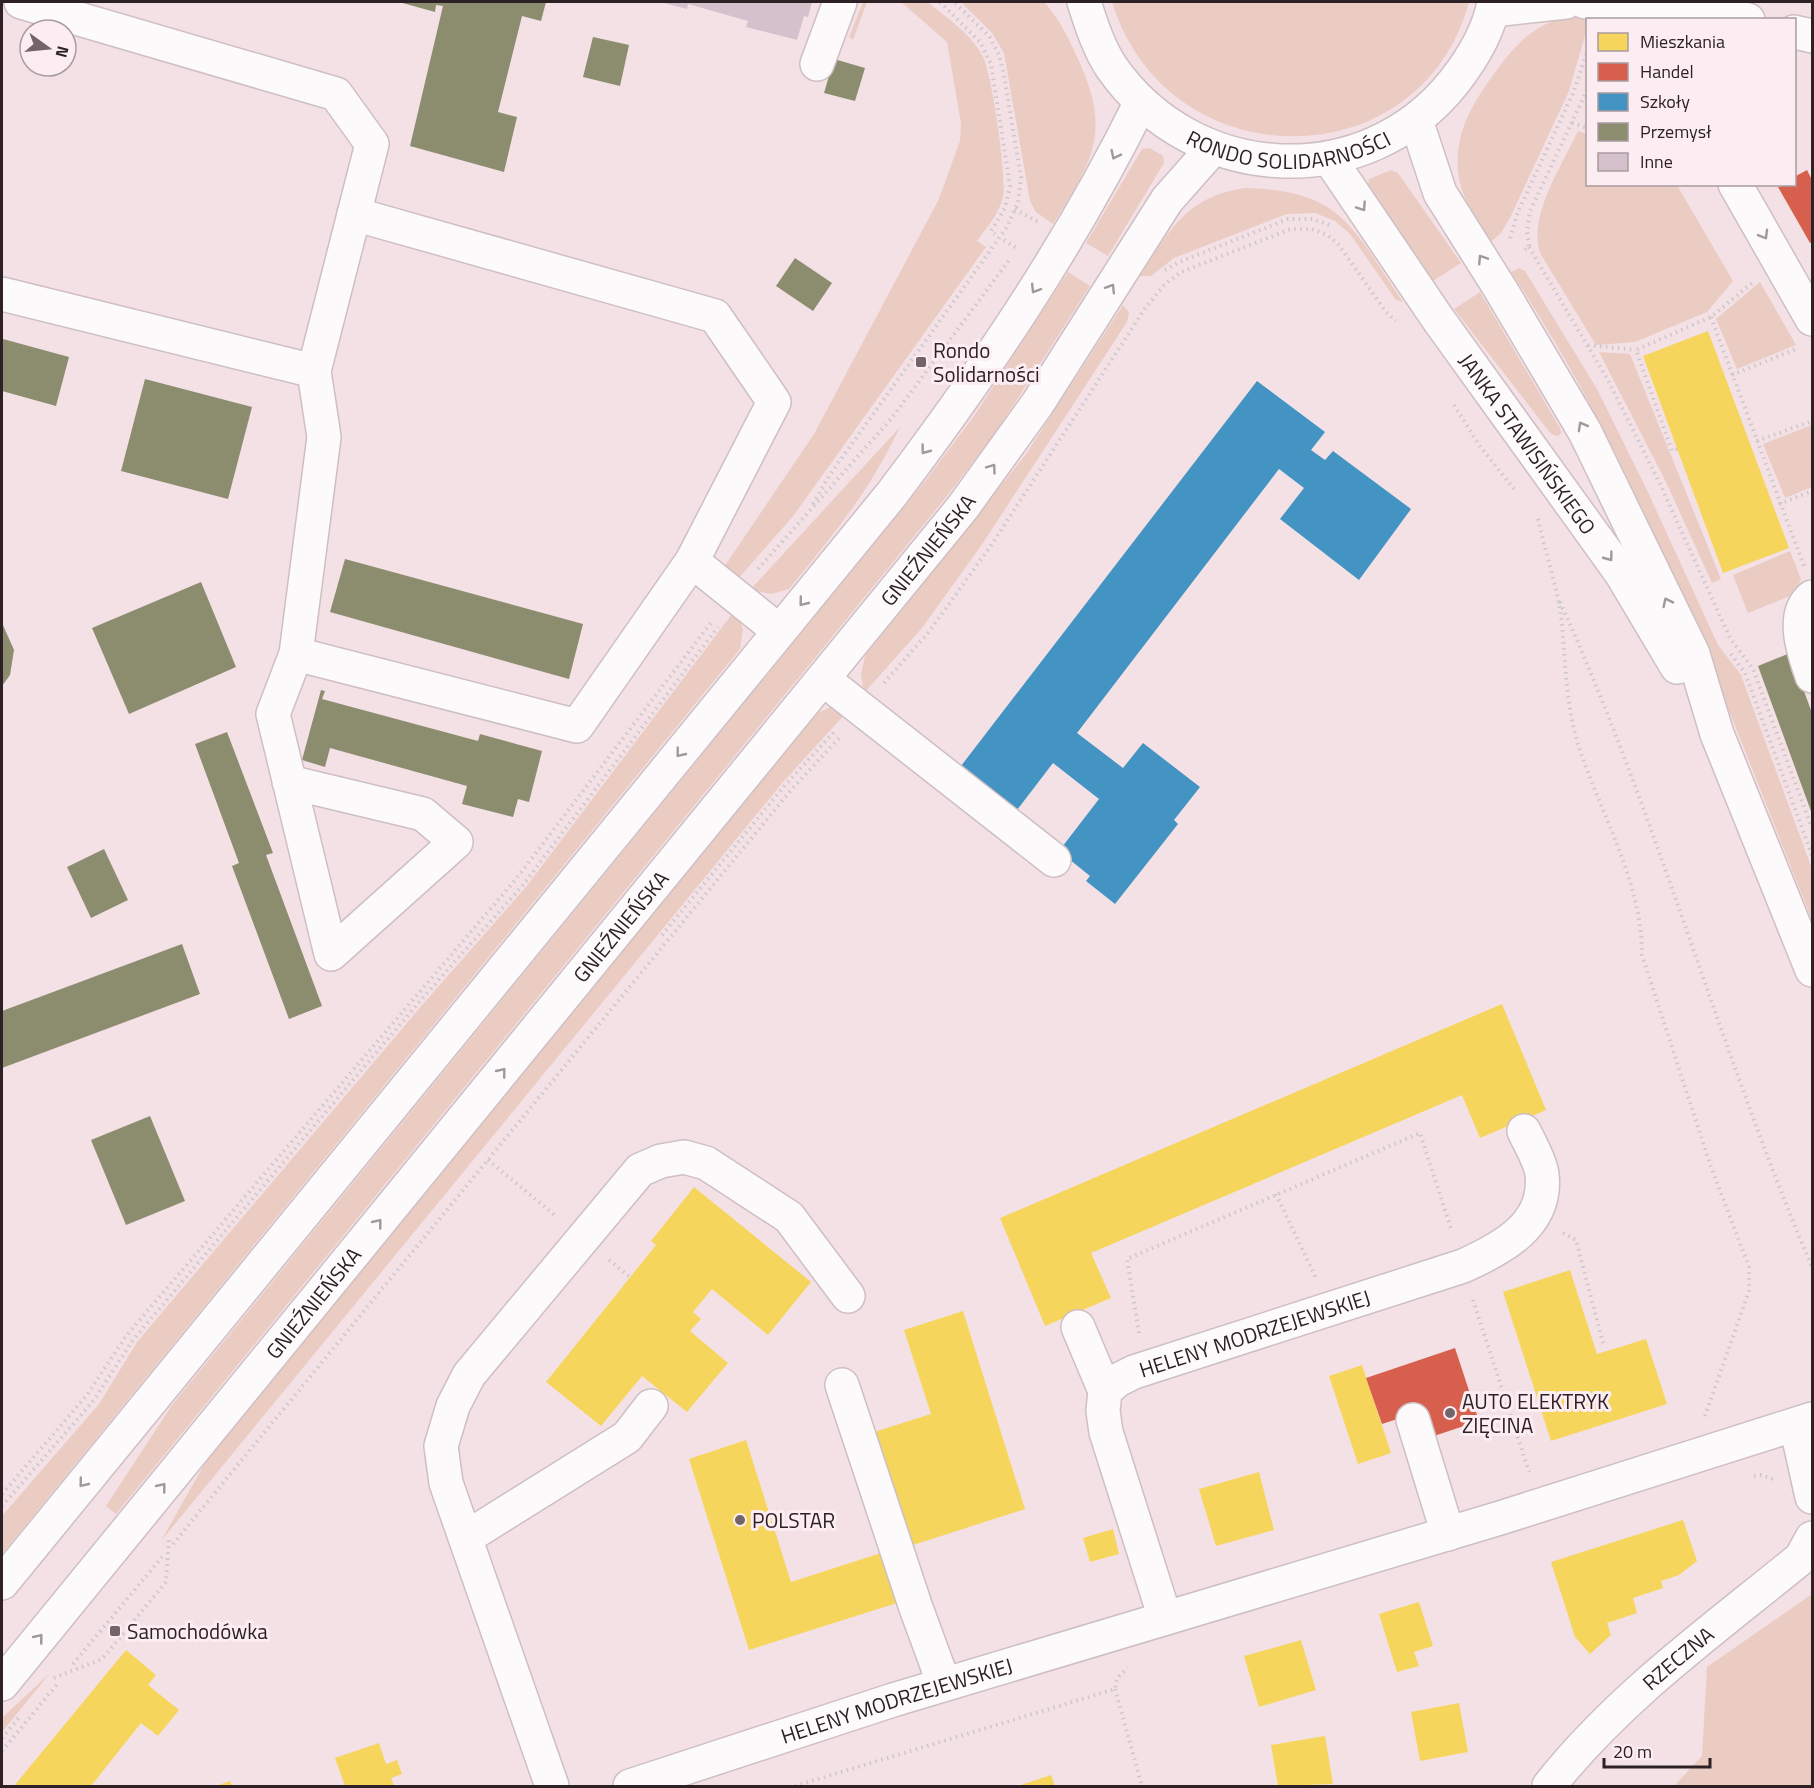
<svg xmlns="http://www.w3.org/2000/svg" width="1814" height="1788" viewBox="0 0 1814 1788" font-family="'Titillium Web',sans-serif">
  <rect width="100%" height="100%" fill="#f4e1e6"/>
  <g fill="#eaccc3">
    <polygon points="863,2 867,2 853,40 849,37"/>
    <path d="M901 2H928C946 18 972 34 983 57 992 74 1007 178 1003 197 999 214 987 227 977 241L986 247 794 515 736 581 722 570 814 434 938 201 960 141 961 123 947 42Z"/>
    <path d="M961 2H1044C1059 18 1068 37 1077 57 1112 132 1094 158 1053 224L1036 212 1030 201 1004 53 992 33Z"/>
    <path d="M1112 2H1469C1421 181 1167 181 1112 2Z"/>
    <path d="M1591 15 1569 91 1510 218 1501 233 1491 242C1477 219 1461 199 1458 172 1455 135 1470 107 1491 78 1517 41 1540 15 1591 15Z"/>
    <path d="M1578 131 1587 134 1588 184 1677 185 1733 281 1707 312 1635 342 1596 345 1540 253C1528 215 1562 166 1578 131Z"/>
    <polygon points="1150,148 1163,156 1164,163 1108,256 1086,243 1142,149"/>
    <polygon points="1391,170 1398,173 1461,263 1433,281 1368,185 1369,179"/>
    <path d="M1244 188C1343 190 1352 228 1403 302L1396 300 1350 234 1335 221 1315 213 1287 214 1174 258 1151 276H1140C1169 231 1186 197 1244 188Z"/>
    <path d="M1519 268 1525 271 1597 389 1647 490 1718 645 1741 675 1812 869V920C1723 699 1644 472 1511 272Z"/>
    <polygon points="1068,272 1090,286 996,432 947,496 116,1514 106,1506 172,1405 926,480 974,416"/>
    <polygon points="1760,282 1796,345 1737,369 1716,319"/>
    <polygon points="1480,292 1560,428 1561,433 1558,436 1551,434 1454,309"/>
    <polygon points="1123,305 1129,312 1127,322 983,543 922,628 864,693 861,674 865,656 1026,454"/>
    <polygon points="1599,352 1630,354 1721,579 1712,583 1666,482"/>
    <polygon points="1812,425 1812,487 1785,498 1763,444"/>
    <path d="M900 427C869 492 834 534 789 589L772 594 750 590Z"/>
    <polygon points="1790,551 1801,579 1795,594 1748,613 1733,575"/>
    <polygon points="735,610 743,629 740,649 2,1554 2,1516 99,1404 137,1342 423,1004 526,887"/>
    <polygon points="830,707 846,713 783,782 161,1541 205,1463 818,713"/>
    <polygon points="1812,1594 1812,1786 1674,1786 1702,1756 1707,1667"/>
    <polygon points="50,1673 2,1732 2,1718"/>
  </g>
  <g fill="#f6d55c">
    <polygon points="1708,331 1789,548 1723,573 1643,356"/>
    <polygon points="1502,1004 1546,1110 1480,1138 1462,1095 1091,1253 1111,1298 1045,1326 1000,1218"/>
    <polygon points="694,1187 811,1282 768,1335 712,1289 693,1312 701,1319 690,1331 728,1363 687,1412 642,1376 601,1426 546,1382 656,1245 651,1241"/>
    <polygon points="1570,1270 1597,1354 1646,1339 1667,1404 1551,1441 1503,1292"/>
    <polygon points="963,1311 1025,1509 910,1546 874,1432 931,1414 904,1330"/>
    <polygon points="1362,1365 1391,1453 1358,1464 1329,1376"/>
    <polygon points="746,1440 791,1582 881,1553 897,1603 749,1650 689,1459"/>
    <polygon points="1259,1472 1274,1530 1216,1546 1199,1489"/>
    <polygon points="1683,1520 1697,1561 1679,1575 1661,1581 1663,1588 1633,1598 1637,1613 1607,1623 1611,1635 1590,1654 1575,1637 1551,1562"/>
    <polygon points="1113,1529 1119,1554 1090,1562 1083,1538"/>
    <polygon points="1419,1602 1433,1646 1414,1652 1419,1666 1397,1672 1379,1614"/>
    <polygon points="1301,1640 1316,1690 1259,1707 1244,1656"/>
    <polygon points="126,1650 156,1675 148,1685 179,1710 158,1736 141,1723 91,1786 14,1786"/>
    <polygon points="1459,1703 1468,1752 1420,1761 1411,1712"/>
    <polygon points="1325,1736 1333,1784 1278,1786 1271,1745"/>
    <polygon points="379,1743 386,1764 397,1760 402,1774 391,1778 394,1786 345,1786 335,1758"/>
    <polygon points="1051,1775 1055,1786 1018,1786"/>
    <polygon points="230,1781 232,1786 216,1786"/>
  </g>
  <g fill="#d6604d">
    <polygon points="1807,170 1812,180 1812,242 1810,243 1778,187 1794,184 1794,177"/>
    <polygon points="1455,1348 1479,1421 1434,1436 1425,1410 1382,1424 1366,1378"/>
  </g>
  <polygon fill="#4393c3" points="1257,381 1325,432 1311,450 1325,460 1333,451 1411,509 1359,580 1280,519 1304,488 1279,469 1077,733 1123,768 1143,743 1200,787 1174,820 1178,824 1115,904 1086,881 1090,876 1059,851 1099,799 1053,763 1017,810 961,766"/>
  <g fill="#8c8c6e">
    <polygon points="399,2 546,2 541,21 522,16 498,112 517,117 504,172 410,146 443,6 436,5 435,12"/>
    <polygon points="593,37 629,45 620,86 583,77"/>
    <polygon points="834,59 865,68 855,101 824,93"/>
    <polygon points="795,258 832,283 813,311 776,286"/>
    <polygon points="3,339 69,357 56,406 2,391"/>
    <polygon points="145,379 252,407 228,499 121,471"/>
    <polygon points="345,559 583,624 569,679 330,612"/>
    <polygon points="201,582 236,667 129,714 92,628"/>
    <polygon points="2,623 14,650 10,675 2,686"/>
    <polygon points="1790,653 1812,713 1812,814 1758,666"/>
    <polygon points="321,690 325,691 322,699 478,741 480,734 542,751 529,802 518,799 513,817 462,804 467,786 330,748 325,767 302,760"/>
    <polygon points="227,732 273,853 266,855 322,1006 289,1019 232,866 239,863 195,744"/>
    <polygon points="104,849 128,900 91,918 67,867"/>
    <polygon points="182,944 200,994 2,1068 2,1011"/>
    <polygon points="150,1116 185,1201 126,1225 91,1140"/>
  </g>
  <polygon fill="#d4c1cc" points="660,2 812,2 808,17 804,16 797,40 746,27 748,21 688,4 687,9"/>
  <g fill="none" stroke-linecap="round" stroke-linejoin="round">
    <defs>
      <g id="minor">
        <polyline points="21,2 336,94 372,144 314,371 324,437 296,654 273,714 331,954 456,842 423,814 289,782"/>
        <path id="s1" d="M1084 2C1091 24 1099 49 1112 68 1194 185 1365 194 1454 82 1472 59 1489 31 1494 2"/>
        <polyline points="1585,2 1628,8 1688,4 1748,20"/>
        <polyline points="1493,10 1566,2"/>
        <polyline points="1794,32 1812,36"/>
        <polyline points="817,64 840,2"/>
        <polyline points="1416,120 1440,193 1501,290 1585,432 1693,654 1717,734 1812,970"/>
        <path id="s2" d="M1329 158 1438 319 1621 573 1677 667"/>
        <polyline points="1735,184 1812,319"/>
        <polyline points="354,214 715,316 774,402 692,561 779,631"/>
        <polyline points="2,294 314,371"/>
        <path d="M1812 597C1790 615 1804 653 1812 676"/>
        <polyline points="296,654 577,726 692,561"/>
        <polyline points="823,679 1054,860"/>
        <polyline points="1078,1327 1105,1391"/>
        <polyline points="842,1385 916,1608 944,1684"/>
        <polyline points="1413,1420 1448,1534"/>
        <polyline points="1796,1425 1812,1497"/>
        <polyline points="467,1537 627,1437 651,1406"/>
        <path d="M2 1583 891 495C985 371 1072 242 1141 102"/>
        <path id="s3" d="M1165 1618 1106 1432 1103 1411 1105 1391 1118 1380 1134 1372 1463 1266C1501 1249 1548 1225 1542 1174 1540 1160 1530 1144 1524 1131"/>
        <path id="s4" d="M2 1684 963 507 1038 403 1167 200 1213 148"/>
        <polyline points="552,1786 446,1483 441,1446 453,1406 469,1375 640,1170 661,1161 684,1157 706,1163 789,1217 848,1296"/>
        <path id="s5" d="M630 1786 893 1700 1500 1518 1812 1419"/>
        <path id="s6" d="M1549 1786C1619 1697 1713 1630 1801 1558L1812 1538"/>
      </g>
    </defs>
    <use href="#minor" stroke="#cebfc3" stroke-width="36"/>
    <g stroke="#ccc7c9" stroke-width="4" stroke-dasharray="1.5 4.5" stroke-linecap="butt">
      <polyline points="940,2 980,42 991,64 1010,186 1005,208 991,231 995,234"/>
      <polyline points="1572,123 1588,128"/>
      <polyline points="1015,209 1038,222"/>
      <polyline points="1510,238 1518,212 1573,93 1588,50"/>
      <polyline points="1004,240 1018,249"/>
      <polyline points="1529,247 1609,382 1660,484 1730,638 1753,669 1812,828"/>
      <polyline points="1525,250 1529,247 1527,231 1530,211 1588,88"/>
      <polyline points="1165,270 1177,263 1288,219 1313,219 1332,226"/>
      <polyline points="1711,317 1804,566"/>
      <polyline points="1588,345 1636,350"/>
      <polyline points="1732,375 1796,349"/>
      <polyline points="1454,405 1479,445 1514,489"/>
      <polyline points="1757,441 1812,421"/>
      <polyline points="1677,449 1672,451 1636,350 1711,317 1752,283"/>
      <polyline points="813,504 829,476 1007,227 1018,203 1021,177 1003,70 999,55 989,36 954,2"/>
      <polyline points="1779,504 1812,491"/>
      <path d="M1538 519C1545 551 1556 583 1561 616 1566 659 1565 705 1579 747 1601 815 1642 882 1642 955L1711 1167 1749 1267V1291L1705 1416"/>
      <polyline points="758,569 891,419 1010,259"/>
      <path d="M1560 602C1658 818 1719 1049 1812 1267"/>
      <polyline points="1731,654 1745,673 1812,855"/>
      <polyline points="884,683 928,633 990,547 1146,307 1165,284 1181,272 1291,229 1312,229 1327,235 1338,244 1386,312 1396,321"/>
      <polyline points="662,935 786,784 834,732"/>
      <polyline points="488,1160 557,1217"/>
      <polyline points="1276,1194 1316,1278"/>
      <polyline points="1563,1233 1576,1240 1603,1343"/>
      <polyline points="609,1260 630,1277"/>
      <polyline points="1473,1300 1529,1472"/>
      <polyline points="1139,1333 1127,1259 1420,1133 1452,1232"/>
      <polyline points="1754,1476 1761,1475 1773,1479"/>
      <polyline points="2,1494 87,1395 126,1336 516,879 713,620"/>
      <polyline points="2,1506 94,1400 133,1340 420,1001 523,885 718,627"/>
      <polyline points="173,1544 791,790 842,735"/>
      <polyline points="73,1664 162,1557"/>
      <polyline points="54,1678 102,1659 166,1582 169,1537"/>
      <polyline points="1115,1689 1142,1786"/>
      <polyline points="2,1738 21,1715"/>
      <polyline points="2,1751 59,1682"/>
      <polyline points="795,1786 1115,1689 1117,1678 1128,1668"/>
    </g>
    <use href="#minor" stroke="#fdfafb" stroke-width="33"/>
  </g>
  <defs><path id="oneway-chevron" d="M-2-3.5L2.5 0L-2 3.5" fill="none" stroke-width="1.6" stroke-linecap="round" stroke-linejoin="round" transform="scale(1.5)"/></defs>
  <g stroke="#a0989b">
    <use href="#oneway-chevron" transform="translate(1115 155) rotate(116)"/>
    <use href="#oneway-chevron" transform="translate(1362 207) rotate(56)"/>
    <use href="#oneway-chevron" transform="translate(1764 235) rotate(60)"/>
    <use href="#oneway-chevron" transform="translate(1482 259) rotate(-123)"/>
    <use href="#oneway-chevron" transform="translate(1111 288) rotate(-58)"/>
    <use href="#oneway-chevron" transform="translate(1035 289) rotate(122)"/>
    <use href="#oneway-chevron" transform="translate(1582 426) rotate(-119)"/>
    <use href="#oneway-chevron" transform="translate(925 450) rotate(127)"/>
    <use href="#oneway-chevron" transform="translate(992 468) rotate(-54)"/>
    <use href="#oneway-chevron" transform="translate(1609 557) rotate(53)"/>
    <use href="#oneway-chevron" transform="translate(803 602) rotate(129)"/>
    <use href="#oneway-chevron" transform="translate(1667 602) rotate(-116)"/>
    <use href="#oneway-chevron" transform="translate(680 753) rotate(129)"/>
    <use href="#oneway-chevron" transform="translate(502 1072) rotate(-51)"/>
    <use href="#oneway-chevron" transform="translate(378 1223) rotate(-51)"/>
    <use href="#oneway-chevron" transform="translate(83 1483) rotate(129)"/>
    <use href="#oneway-chevron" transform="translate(162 1487) rotate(-51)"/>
    <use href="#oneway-chevron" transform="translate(39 1638) rotate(-51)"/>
  </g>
  <g fill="#736469" stroke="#fbedf1" stroke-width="2">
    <rect x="915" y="356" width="12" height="12" rx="3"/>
    <circle cx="1450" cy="1413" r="6"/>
    <circle cx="740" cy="1520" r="6"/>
    <rect x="109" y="1625" width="12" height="12" rx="3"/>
  </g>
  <g text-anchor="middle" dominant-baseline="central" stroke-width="6" stroke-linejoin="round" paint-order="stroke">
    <g font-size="21" fill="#2e2125" stroke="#fbedf1">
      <text stroke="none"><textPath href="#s1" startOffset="279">RONDO SOLIDARNOŚCI</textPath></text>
      <text stroke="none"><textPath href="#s2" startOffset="348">JANKA STAWISIŃSKIEGO</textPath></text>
      <text stroke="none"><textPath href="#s4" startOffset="1464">GNIEŹNIEŃSKA</textPath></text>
      <text stroke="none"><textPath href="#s4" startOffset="978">GNIEŹNIEŃSKA</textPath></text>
      <text stroke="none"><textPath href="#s4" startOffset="492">GNIEŹNIEŃSKA</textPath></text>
      <text stroke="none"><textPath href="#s3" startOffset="398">HELENY MODRZEJEWSKIEJ</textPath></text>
      <text stroke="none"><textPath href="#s6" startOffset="182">RZECZNA</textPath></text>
      <text stroke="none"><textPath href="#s5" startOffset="280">HELENY MODRZEJEWSKIEJ</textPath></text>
    </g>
    <g font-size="21" fill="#2e2125" stroke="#fbedf1" text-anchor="start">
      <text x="933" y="350">Rondo<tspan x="933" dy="24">Solidarności</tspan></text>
      <text x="1462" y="1401">AUTO ELEKTRYK<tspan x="1462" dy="24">ZIĘCINA</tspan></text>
      <text x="752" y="1520">POLSTAR</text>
      <text x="127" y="1631">Samochodówka</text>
    </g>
  </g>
  <rect width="1814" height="1788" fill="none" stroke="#2e2125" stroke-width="6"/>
  <rect x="1586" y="18" width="210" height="168" fill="#fbedf1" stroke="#a99b9f" stroke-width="1.5"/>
  <rect x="1598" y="33" width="30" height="18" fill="#f6d55c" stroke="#a99b9f" stroke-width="1.5"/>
  <text x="1640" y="48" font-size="18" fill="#2e2125">Mieszkania</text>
  <rect x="1598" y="63" width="30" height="18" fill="#d6604d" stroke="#a99b9f" stroke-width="1.5"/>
  <text x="1640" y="78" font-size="18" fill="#2e2125">Handel</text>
  <rect x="1598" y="93" width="30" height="18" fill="#4393c3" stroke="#a99b9f" stroke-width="1.5"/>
  <text x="1640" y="108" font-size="18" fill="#2e2125">Szkoły</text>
  <rect x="1598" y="123" width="30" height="18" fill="#8c8c6e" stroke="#a99b9f" stroke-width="1.5"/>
  <text x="1640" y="138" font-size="18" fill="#2e2125">Przemysł</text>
  <rect x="1598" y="153" width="30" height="18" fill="#d4c1cc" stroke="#a99b9f" stroke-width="1.5"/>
  <text x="1640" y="168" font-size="18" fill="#2e2125">Inne</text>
  <g transform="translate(48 48) rotate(105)"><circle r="28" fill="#fbedf1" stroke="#a99b9f" stroke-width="1.5"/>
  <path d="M0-4.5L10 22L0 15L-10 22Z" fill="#736469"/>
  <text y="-9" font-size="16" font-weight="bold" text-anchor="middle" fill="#2e2125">N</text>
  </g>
  <path d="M1604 1758v9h106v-9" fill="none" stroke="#2e2125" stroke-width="3"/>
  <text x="1613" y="1758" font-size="18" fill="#2e2125" stroke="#fbedf1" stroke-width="4.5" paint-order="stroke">20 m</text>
</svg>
